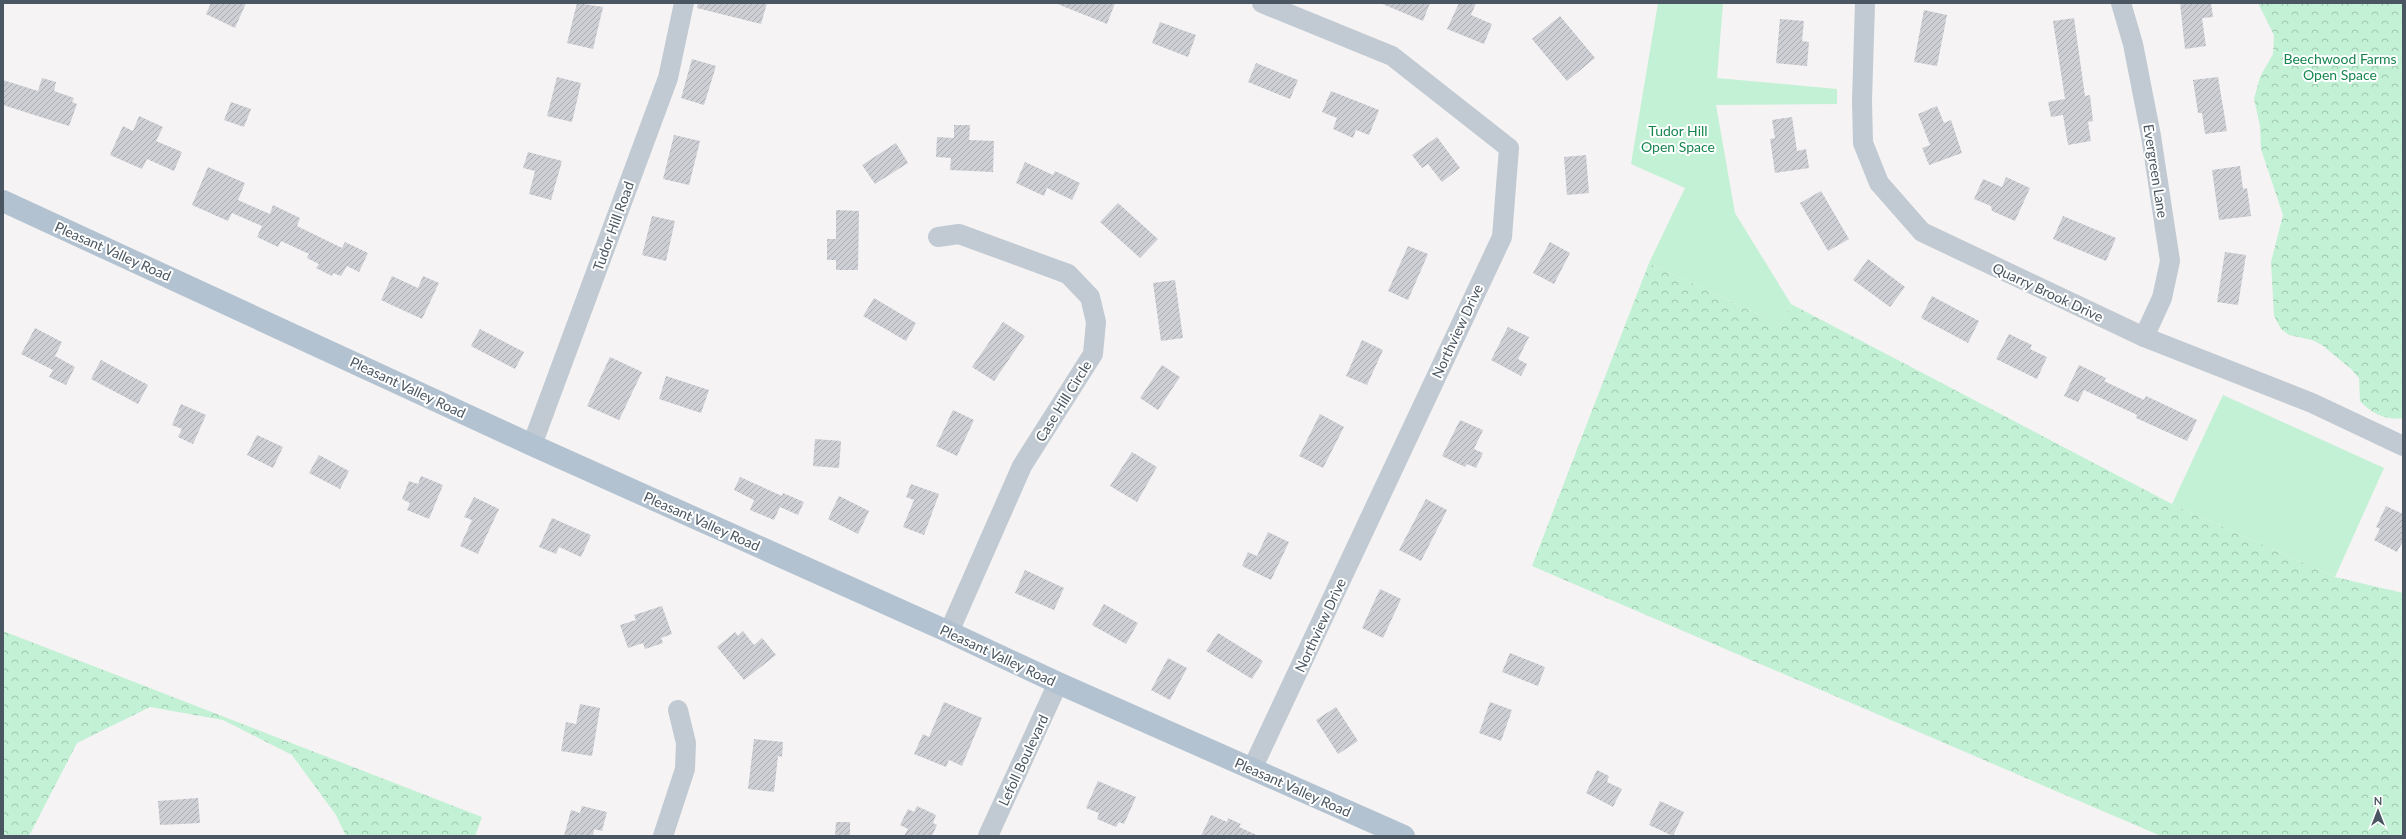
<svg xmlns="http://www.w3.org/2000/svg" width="2406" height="839" viewBox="0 0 2406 839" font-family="Lato,sans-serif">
  <defs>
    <pattern id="forest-crowns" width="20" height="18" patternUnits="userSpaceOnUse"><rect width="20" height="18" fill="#c3f1d5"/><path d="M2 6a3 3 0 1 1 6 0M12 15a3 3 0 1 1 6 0" fill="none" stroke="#a0c6b0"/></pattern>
    <pattern id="building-hatch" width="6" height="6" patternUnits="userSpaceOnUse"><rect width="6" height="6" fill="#cdcfd5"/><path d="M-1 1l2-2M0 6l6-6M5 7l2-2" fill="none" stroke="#a8abb0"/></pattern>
  </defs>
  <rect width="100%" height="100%" fill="#f5f3f3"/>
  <g fill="#c3f1d5">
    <polygon points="1658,3 1723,3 1717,78 1837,89 1837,104 1716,105 1735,213 1791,304 1781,325 1649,263 1685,188 1631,164"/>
    <polygon points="2223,395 2384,468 2335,577 2172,504"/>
  </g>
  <g fill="url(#forest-crowns)">
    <path d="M2258 3H2403V418C2386 421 2371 413 2360 401L2359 378 2351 369 2322 345 2312 340 2289 335 2281 329 2274 316 2271 262 2283 215 2261 149 2260 126 2254 99 2260 77 2273 54 2274 35Z"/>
    <polygon points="1649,263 1781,325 1791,304 2172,504 2335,577 2403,593 2403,836 2161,836 1532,566"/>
    <polygon points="3,631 482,817 475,836 346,836 336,815 292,755 223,720 150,707 77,743 29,836 3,836"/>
  </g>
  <g fill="url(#building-hatch)">
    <polygon points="211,3 246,3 235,28 206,14"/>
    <polygon points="577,3 603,7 593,49 567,43"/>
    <polygon points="698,3 767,3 761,24 697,8"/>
    <polygon points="1055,3 1115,3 1107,24"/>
    <polygon points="1380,3 1430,3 1423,21"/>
    <polygon points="1459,3 1476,3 1471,15 1492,24 1484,44 1447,29"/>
    <polygon points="2180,3 2211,3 2213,17 2202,18 2206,46 2185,49"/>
    <polygon points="1924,10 1947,15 1937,66 1914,62"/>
    <polygon points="1560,16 1595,58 1567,81 1532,39"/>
    <polygon points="2074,18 2085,96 2090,95 2093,121 2088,122 2091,141 2068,145 2063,115 2051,117 2048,102 2065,99 2053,21"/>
    <polygon points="1780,19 1804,21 1802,41 1809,42 1807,66 1776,63"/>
    <polygon points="1160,22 1196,35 1188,57 1152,43"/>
    <polygon points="692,59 716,66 704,105 681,98"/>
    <polygon points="1256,63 1298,80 1290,99 1248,82"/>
    <polygon points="557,77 581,83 572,122 547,116"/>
    <polygon points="2218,77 2227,131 2205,134 2202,113 2198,113 2193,80"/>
    <polygon points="42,78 56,82 54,91 74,98 72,102 77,104 69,126 3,105 3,80 38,91"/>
    <polygon points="1331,91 1379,110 1369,135 1356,130 1353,138 1333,129 1337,118 1322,112"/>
    <polygon points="231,102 251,109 244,127 224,120"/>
    <polygon points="1937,106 1944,123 1951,120 1962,153 1929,165 1922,148 1930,145 1918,114"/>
    <polygon points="139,116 163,127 156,141 182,152 174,171 147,159 142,169 110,155 123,126 133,131"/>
    <polygon points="1792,117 1797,151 1806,149 1809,168 1775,173 1770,139 1775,138 1772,120"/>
    <polygon points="954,125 970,125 969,140 994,141 993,172 950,170 951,158 936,157 937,137 954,138"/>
    <polygon points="674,135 700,141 689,185 663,179"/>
    <polygon points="1437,137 1460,168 1442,182 1428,164 1422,168 1412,155"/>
    <polygon points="896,143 908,163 875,184 862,165"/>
    <polygon points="528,152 562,161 551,200 529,194 535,171 523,168"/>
    <polygon points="1586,155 1589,193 1567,195 1564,157"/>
    <polygon points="1025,162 1053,175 1055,171 1080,183 1072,200 1047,188 1044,196 1016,183"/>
    <polygon points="2240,166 2243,189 2247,188 2251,216 2219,220 2212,170"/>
    <polygon points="208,167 245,183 238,200 270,214 273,205 300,218 297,226 342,248 345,242 368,253 359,272 347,266 341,276 333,273 332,276 316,268 319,264 307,258 309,254 281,241 278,247 257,237 262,226 232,213 228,221 192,205"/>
    <polygon points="2006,177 2030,188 2015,221 1992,211 1991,206 1974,199 1983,179 2002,187"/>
    <polygon points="1821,191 1849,239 1828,251 1800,203"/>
    <polygon points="1118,203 1158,239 1140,258 1100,222"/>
    <polygon points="836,210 859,211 858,270 836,270 836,260 827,260 827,239 836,239"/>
    <polygon points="652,216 675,221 666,261 642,255"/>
    <polygon points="2063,216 2116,238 2106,261 2053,239"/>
    <polygon points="1550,242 1570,253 1554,284 1533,273"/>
    <polygon points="1408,246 1428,254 1408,300 1388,291"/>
    <polygon points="2225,252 2246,255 2238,305 2217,302"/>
    <polygon points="1868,259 1905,287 1890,307 1853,280"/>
    <polygon points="392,276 418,288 423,276 439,283 422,319 381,300"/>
    <polygon points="1175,280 1183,338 1161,341 1153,283"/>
    <polygon points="1932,296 1979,321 1968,343 1921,318"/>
    <polygon points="874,298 916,323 906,341 863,316"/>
    <polygon points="1003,322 1025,336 994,381 972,367"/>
    <polygon points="1508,327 1529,337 1518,359 1527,364 1521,376 1491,360"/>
    <polygon points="35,328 62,342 55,356 75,367 66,385 49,377 53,370 21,354"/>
    <polygon points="480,329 524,352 515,369 471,346"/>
    <polygon points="2009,334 2032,345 2030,349 2047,357 2037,379 1996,359"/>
    <polygon points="1362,340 1383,350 1367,385 1346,376"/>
    <polygon points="610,357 642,372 619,420 587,406"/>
    <polygon points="101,360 148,385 138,404 91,379"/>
    <polygon points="1162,365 1180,377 1158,410 1140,398"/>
    <polygon points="2079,365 2106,378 2104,381 2144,400 2146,396 2197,420 2187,441 2136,418 2137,415 2084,390 2078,402 2064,396"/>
    <polygon points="666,376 709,390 701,413 659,399"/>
    <polygon points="181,404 206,415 193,444 178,437 182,429 172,425"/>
    <polygon points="953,410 974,420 957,456 936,446"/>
    <polygon points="1320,414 1344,427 1323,468 1299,456"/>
    <polygon points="1460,420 1483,430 1474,449 1483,453 1476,468 1467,464 1465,467 1442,456"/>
    <polygon points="257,435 283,447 273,468 247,455"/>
    <polygon points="815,439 841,441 839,468 813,466"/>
    <polygon points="1132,452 1157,467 1137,502 1110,486"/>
    <polygon points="319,455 349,471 340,489 309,473"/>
    <polygon points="421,476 443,485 429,519 407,510 410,503 402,499 409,481 418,484"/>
    <polygon points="740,477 782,496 783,493 804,502 798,515 780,507 774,520 750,510 754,500 734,490"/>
    <polygon points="911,484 939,494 924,535 903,527 914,500 906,497"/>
    <polygon points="839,496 869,511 858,534 828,519"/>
    <polygon points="474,497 499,509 478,554 460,546 472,520 464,517"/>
    <polygon points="1426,499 1447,510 1421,561 1399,550"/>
    <polygon points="2386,506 2403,514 2403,541 2397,552 2374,540 2380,529 2376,527"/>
    <polygon points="552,518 591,535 581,557 559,547 556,554 539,547"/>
    <polygon points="1268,532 1289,542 1271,580 1242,566 1248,552 1257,556"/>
    <polygon points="1025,570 1064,588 1054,610 1015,593"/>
    <polygon points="1380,589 1401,599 1383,638 1362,628"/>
    <polygon points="1104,604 1138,623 1126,644 1092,625"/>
    <polygon points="662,606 672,634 661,638 663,643 645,649 643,643 628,648 620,625 636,620 634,615"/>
    <polygon points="743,631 754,645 762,638 776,655 744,680 717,647 735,632 738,636"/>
    <polygon points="1218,633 1263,661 1252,679 1206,651"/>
    <polygon points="1510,653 1545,667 1538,686 1502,672"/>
    <polygon points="1168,658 1187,668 1170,700 1151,690"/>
    <polygon points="944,702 982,718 962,766 949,760 946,767 914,754 923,734 929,737"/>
    <polygon points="1490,702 1512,710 1501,741 1479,733"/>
    <polygon points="580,704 600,708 592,756 561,751 566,722 576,724"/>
    <polygon points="1336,707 1358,741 1338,754 1316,720"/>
    <polygon points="754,739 783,742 782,757 778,756 774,792 748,789"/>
    <polygon points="1597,770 1609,776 1607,782 1622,789 1613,807 1586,793"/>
    <polygon points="1098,781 1136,797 1124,824 1119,822 1116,827 1097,819 1099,813 1086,808"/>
    <polygon points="198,798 200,823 160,825 158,801"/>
    <polygon points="1660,801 1684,812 1673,836 1649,825"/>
    <polygon points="582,806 607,812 602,831 594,829 593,836 564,836 571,810 580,813"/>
    <polygon points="917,806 936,815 933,823 937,825 932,836 904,836 908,829 900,825 908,809 914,812"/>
    <polygon points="1211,815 1227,822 1228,818 1241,824 1239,827 1259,836 1201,836"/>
    <polygon points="836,822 850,822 850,836 835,836"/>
  </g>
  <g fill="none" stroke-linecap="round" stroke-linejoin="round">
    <g stroke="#c1cad2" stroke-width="20">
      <polyline points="1865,3 1862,101 1863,143 1879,183 1922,232 2144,337 2312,403 2403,446"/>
      <polyline points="2121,3 2133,44 2151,136 2170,261 2162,298 2144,337"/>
      <polyline points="938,237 959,234 1068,274 1090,297 1096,322 1093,354 1022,466 949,632"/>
      <polyline points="532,445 668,78 684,3"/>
      <polyline points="1252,769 1502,237 1509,148 1392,56 1262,3"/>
      <polyline points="663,836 685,769 686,743 678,710"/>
      <polyline points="988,836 1058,683"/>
    </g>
    <polyline stroke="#b3c2d1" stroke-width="22" points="3,201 532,445 949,632 1058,683 1404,836"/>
  </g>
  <g text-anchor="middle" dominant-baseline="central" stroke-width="4" stroke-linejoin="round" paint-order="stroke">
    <g font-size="14" fill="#17864f" stroke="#fff">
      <text x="2340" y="58">Beechwood Farms<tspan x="2340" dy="16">Open Space</tspan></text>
      <text x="1678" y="130">Tudor Hill<tspan x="1678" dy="16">Open Space</tspan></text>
    </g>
    <g font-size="14" fill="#4a5661" stroke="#fff">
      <text transform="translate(2156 171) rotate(81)">Evergreen Lane</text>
      <text transform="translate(613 226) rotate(-70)">Tudor Hill Road</text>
      <text transform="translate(113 251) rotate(24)">Pleasant Valley Road</text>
      <text transform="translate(2048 292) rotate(25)">Quarry Brook Drive</text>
      <text transform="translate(1457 331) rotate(-65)">Northview Drive</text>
      <text transform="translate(408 387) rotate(25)">Pleasant Valley Road</text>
      <text transform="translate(1063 401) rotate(-58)">Case Hill Circle</text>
      <text transform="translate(702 521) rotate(24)">Pleasant Valley Road</text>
      <text transform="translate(1320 625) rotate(-65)">Northview Drive</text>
      <text transform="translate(998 655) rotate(25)">Pleasant Valley Road</text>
      <text transform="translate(1023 760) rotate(-65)">Lefoll Boulevard</text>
      <text transform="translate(1293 787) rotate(24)">Pleasant Valley Road</text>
    </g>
  </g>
  <rect width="2406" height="839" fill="none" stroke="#4a5661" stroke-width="8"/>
  <g transform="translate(2378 811)" stroke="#ffffff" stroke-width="3" paint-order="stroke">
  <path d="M0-3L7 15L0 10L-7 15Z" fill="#4a5661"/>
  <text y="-6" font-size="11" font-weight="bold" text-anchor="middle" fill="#4a5661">N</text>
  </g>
</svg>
